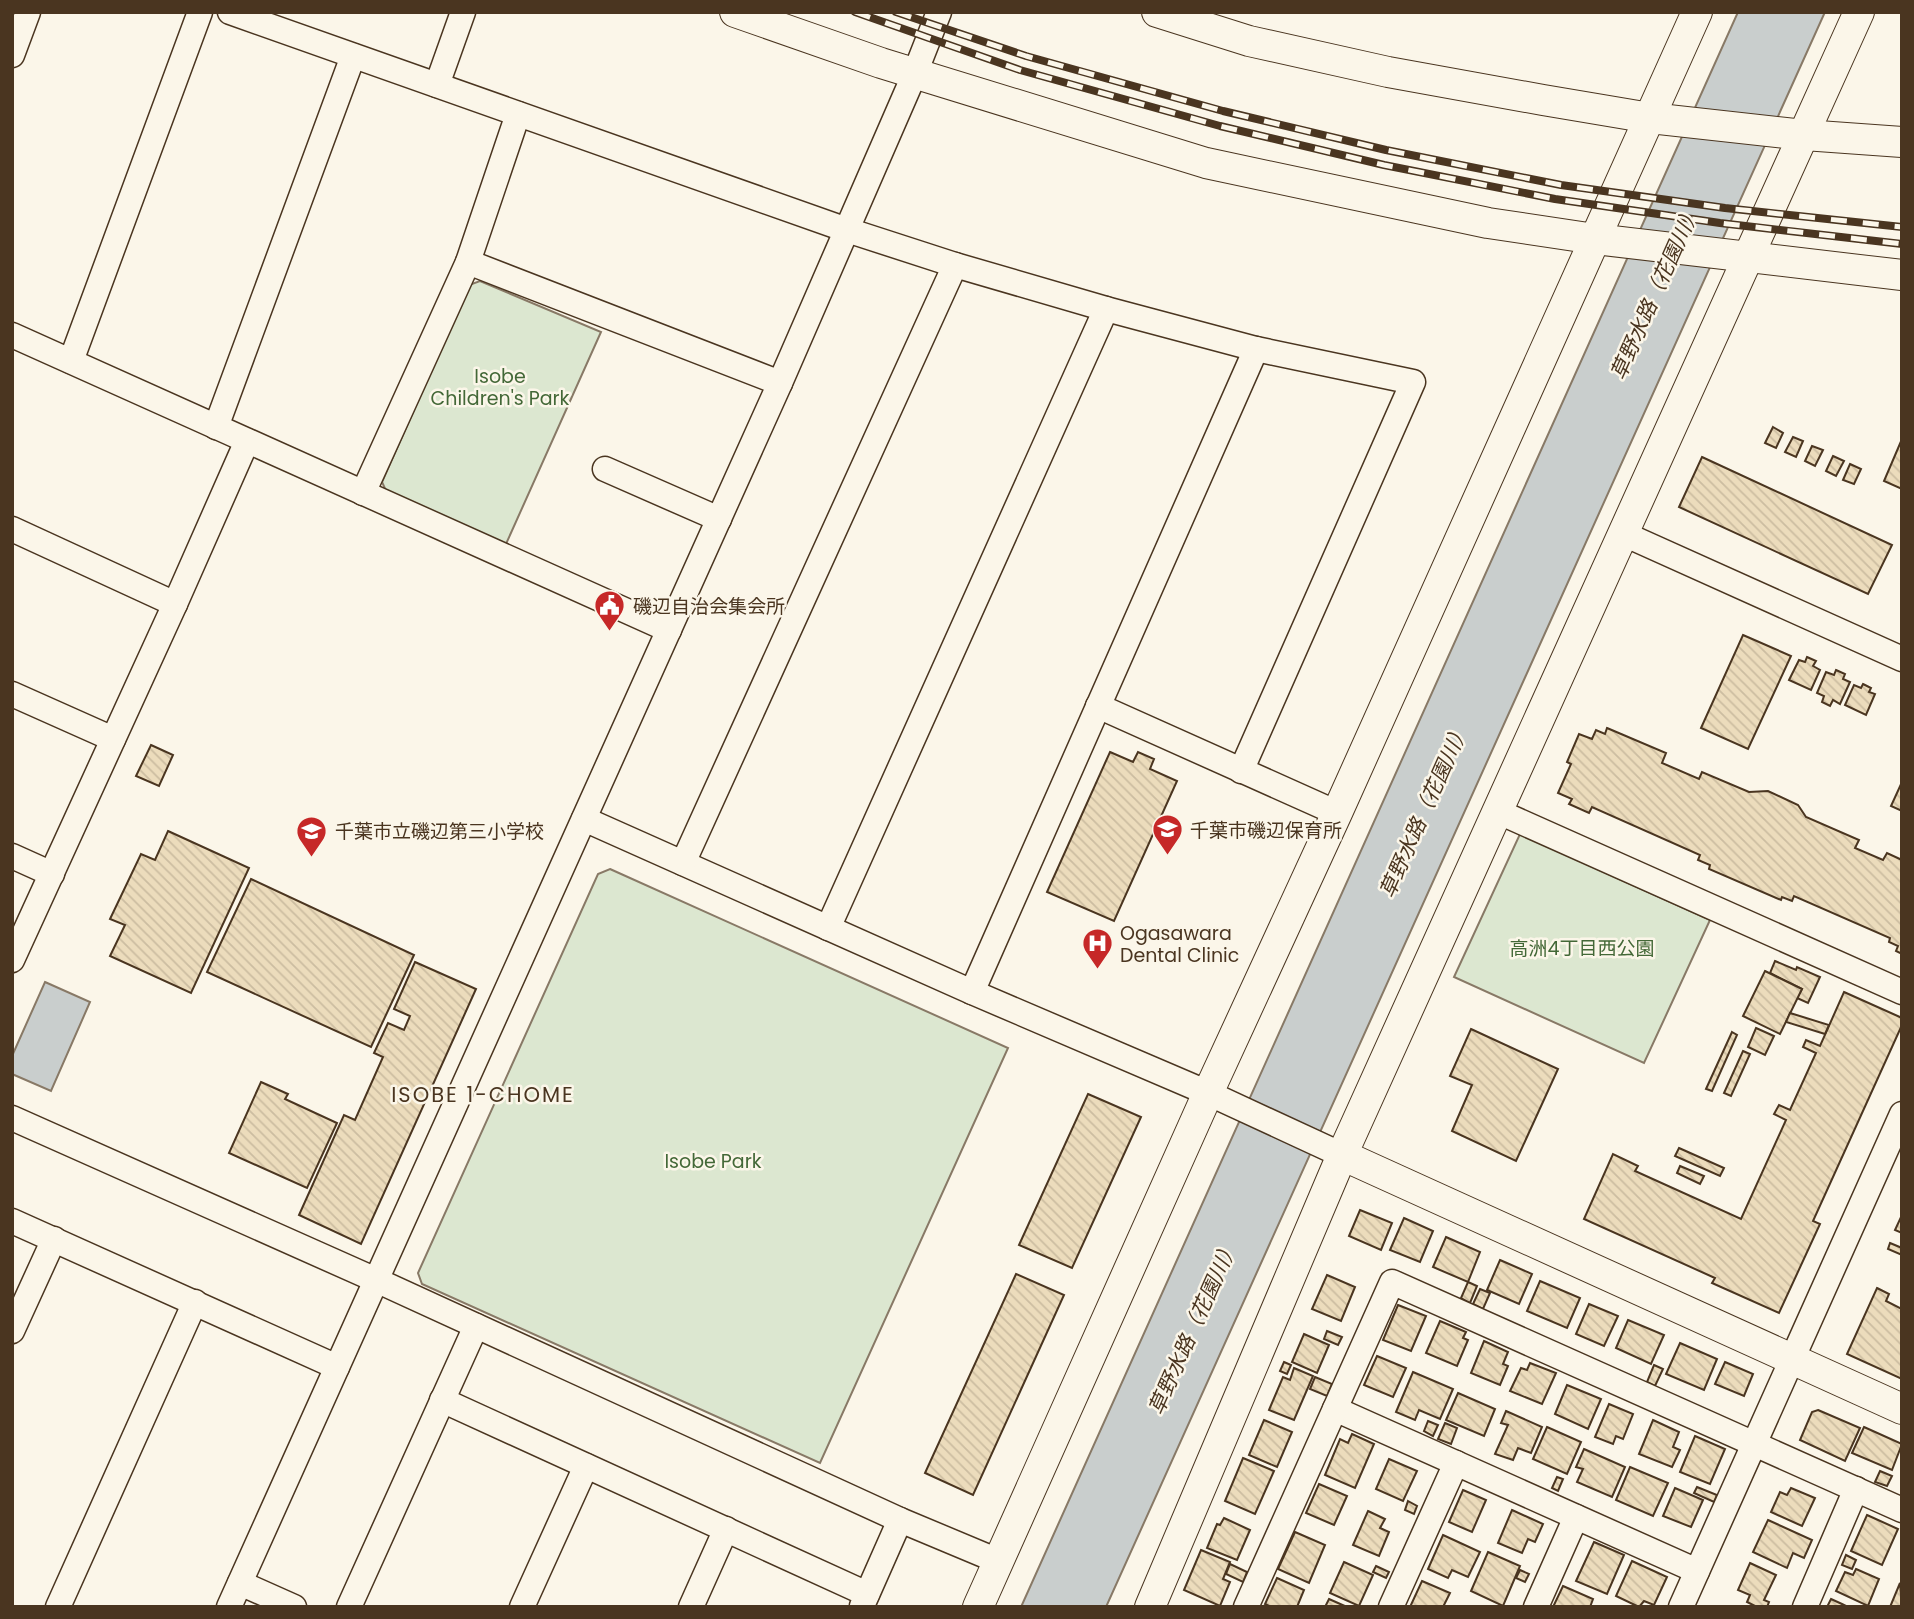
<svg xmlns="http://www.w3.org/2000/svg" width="1914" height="1619" viewBox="0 0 1914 1619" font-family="Poppins,'Noto Sans JP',sans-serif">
  <defs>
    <pattern id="building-back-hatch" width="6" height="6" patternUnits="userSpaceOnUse" patternTransform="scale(1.75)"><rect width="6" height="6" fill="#ecdcbc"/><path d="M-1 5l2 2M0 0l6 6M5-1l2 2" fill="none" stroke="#ccbda1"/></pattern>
  </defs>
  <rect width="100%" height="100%" fill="#fbf6e9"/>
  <g fill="#dce7d0" stroke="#887966" stroke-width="2">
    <polygon points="480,281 601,332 506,544 387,493 382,482 469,285"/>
    <polygon points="1520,834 1710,920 1644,1063 1454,977"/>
    <polygon points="610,869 1008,1048 820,1463 422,1284 418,1273 598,874"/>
  </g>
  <g fill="#c9cecd" stroke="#887966" stroke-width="2">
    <polygon points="1738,12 1825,12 1106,1607 1021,1607"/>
    <polygon points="45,982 90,1002 51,1091 12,1074 12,1056"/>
  </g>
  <g fill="url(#building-back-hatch)" stroke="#4a3520" stroke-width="2">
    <polygon points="1773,427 1783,433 1776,448 1765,443"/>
    <polygon points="1793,437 1803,441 1796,457 1785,452"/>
    <polygon points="1902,439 1902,489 1884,481"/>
    <polygon points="1812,446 1823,450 1815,466 1805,461"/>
    <polygon points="1833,456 1844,461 1836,476 1826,471"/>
    <polygon points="1702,457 1892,545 1868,594 1679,507"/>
    <polygon points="1850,464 1861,469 1854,484 1843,480"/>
    <polygon points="1743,635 1791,656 1748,749 1701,728"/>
    <polygon points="1807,657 1816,661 1813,666 1820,670 1811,690 1789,680 1799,660 1805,662"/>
    <polygon points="1836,670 1845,674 1843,679 1850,682 1840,704 1833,700 1830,706 1822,702 1824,696 1817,693 1826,672 1834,675"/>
    <polygon points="1863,684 1871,688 1869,692 1875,694 1866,715 1845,705 1854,685 1861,688"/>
    <polygon points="1607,728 1666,753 1662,763 1699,779 1702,772 1749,792 1768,791 1798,805 1806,817 1859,840 1855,848 1883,860 1887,853 1902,860 1902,954 1896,951 1898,946 1889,942 1890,938 1794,896 1792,901 1782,897 1781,900 1709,869 1710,865 1698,860 1700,855 1592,807 1589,813 1569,804 1572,799 1558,793 1571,764 1567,762 1579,734 1592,739 1596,730 1605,734"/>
    <polygon points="151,745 173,755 159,786 136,776"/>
    <polygon points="1110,752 1133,762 1138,752 1154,759 1150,769 1177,781 1114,921 1047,892"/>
    <polygon points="1902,782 1902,811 1891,806"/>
    <polygon points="168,831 249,868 191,993 110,956 125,925 110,919 141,854 155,860"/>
    <polygon points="251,879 414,955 371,1047 207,972"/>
    <polygon points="1775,961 1796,970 1797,967 1820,977 1808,1003 1797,998 1802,989 1770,973"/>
    <polygon points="415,962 476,989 361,1244 299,1215 344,1115 355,1120 383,1057 374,1053 388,1023 404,1030 410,1016 394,1009"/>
    <polygon points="1765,971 1802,989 1780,1034 1743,1016"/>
    <polygon points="1844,992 1902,1018 1902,1025 1813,1221 1820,1224 1779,1313 1712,1283 1715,1278 1584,1219 1613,1154 1638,1166 1635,1171 1741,1219 1786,1120 1774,1114 1779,1105 1790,1110 1816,1053 1803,1047 1806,1040 1820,1046"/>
    <polygon points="1790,1013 1829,1025 1825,1034 1786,1022"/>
    <polygon points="1756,1028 1774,1036 1765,1055 1748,1047"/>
    <polygon points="1471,1029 1558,1069 1516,1161 1452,1131 1472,1085 1450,1076"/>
    <polygon points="1732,1032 1737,1035 1712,1091 1706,1089"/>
    <polygon points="1743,1051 1750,1054 1731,1096 1724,1093"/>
    <polygon points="261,1082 288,1094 285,1099 337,1123 307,1188 229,1153"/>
    <polygon points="1088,1094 1141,1117 1072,1268 1019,1245"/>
    <polygon points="1679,1148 1724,1168 1720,1176 1675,1156"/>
    <polygon points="1680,1166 1704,1176 1700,1184 1677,1173"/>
    <polygon points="1360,1210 1392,1223 1381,1250 1349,1236"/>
    <polygon points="1902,1215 1902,1233 1895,1230"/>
    <polygon points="1404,1218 1433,1231 1420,1262 1390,1250"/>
    <polygon points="1446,1237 1480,1252 1468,1282 1433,1267"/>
    <polygon points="1890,1243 1902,1248 1902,1255 1888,1249"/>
    <polygon points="1500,1260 1532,1274 1519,1304 1487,1290"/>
    <polygon points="1016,1274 1064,1295 973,1495 925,1473"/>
    <polygon points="1327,1275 1355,1287 1341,1321 1312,1309"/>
    <polygon points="1540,1281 1580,1298 1567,1328 1527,1311"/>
    <polygon points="1468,1282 1477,1286 1470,1303 1461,1298"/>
    <polygon points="1877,1288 1889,1294 1886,1301 1902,1309 1902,1379 1847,1354"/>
    <polygon points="1480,1289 1490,1293 1483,1309 1473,1304"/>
    <polygon points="1589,1304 1618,1316 1604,1346 1576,1334"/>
    <polygon points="1398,1305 1426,1316 1411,1351 1383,1340"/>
    <polygon points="1628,1320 1664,1335 1651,1364 1616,1348"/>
    <polygon points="1440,1321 1466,1332 1463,1338 1468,1340 1457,1366 1426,1353"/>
    <polygon points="1327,1331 1342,1337 1338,1345 1324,1339"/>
    <polygon points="1304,1334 1329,1345 1317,1373 1292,1362"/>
    <polygon points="1484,1341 1508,1352 1503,1364 1508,1366 1500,1385 1471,1373"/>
    <polygon points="1680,1343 1717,1359 1704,1390 1666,1374"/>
    <polygon points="1377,1356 1406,1368 1393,1397 1364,1385"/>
    <polygon points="1284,1362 1291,1365 1287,1374 1280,1371"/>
    <polygon points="1725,1362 1753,1374 1744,1396 1715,1384"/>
    <polygon points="1530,1363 1556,1373 1542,1404 1510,1391 1521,1368 1527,1370"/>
    <polygon points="1654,1365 1663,1369 1655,1386 1647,1382"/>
    <polygon points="1294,1368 1313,1376 1294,1420 1269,1410 1283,1377 1290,1380"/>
    <polygon points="1413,1372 1453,1389 1440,1419 1419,1410 1415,1420 1396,1412"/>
    <polygon points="1315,1377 1332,1384 1327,1396 1310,1389"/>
    <polygon points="1567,1385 1601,1399 1588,1429 1555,1414"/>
    <polygon points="1458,1393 1495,1409 1484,1436 1446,1420"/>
    <polygon points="1609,1404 1633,1414 1623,1439 1616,1436 1613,1444 1595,1437"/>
    <polygon points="1818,1410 1860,1428 1845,1461 1800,1440 1812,1412"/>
    <polygon points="1506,1411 1542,1427 1531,1453 1518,1448 1513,1460 1495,1454 1508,1425 1501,1423"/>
    <polygon points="1264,1420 1292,1432 1277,1467 1249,1455"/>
    <polygon points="1653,1420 1679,1432 1673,1447 1680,1450 1672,1467 1639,1454"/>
    <polygon points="1428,1421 1438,1425 1433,1436 1424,1431"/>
    <polygon points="1445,1423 1457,1428 1451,1444 1438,1439"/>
    <polygon points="1547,1427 1581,1442 1567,1474 1533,1459"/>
    <polygon points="1864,1427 1902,1444 1892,1470 1852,1453"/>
    <polygon points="1352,1434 1374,1444 1355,1488 1325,1475 1340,1439 1348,1443"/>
    <polygon points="1695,1436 1725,1449 1710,1484 1680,1472"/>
    <polygon points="1584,1449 1625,1467 1612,1497 1577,1482 1583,1469 1576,1467"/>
    <polygon points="1243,1458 1274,1471 1255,1514 1225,1501"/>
    <polygon points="1389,1459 1417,1471 1403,1501 1376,1489"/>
    <polygon points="1630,1467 1668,1483 1653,1516 1616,1500"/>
    <polygon points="1880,1471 1892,1476 1887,1486 1875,1482"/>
    <polygon points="1557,1477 1563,1479 1558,1491 1552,1488"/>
    <polygon points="1319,1484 1347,1496 1334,1525 1306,1513"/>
    <polygon points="1697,1487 1717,1495 1714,1502 1694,1493"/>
    <polygon points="1675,1488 1703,1500 1691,1527 1663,1516"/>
    <polygon points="1791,1488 1815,1498 1802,1526 1771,1512 1780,1492 1787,1495"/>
    <polygon points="1463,1490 1486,1500 1472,1532 1449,1522"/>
    <polygon points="1408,1501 1417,1506 1414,1514 1405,1510"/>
    <polygon points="1512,1510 1543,1524 1535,1542 1528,1539 1522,1553 1498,1543"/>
    <polygon points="1368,1511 1385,1519 1380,1528 1389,1532 1379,1556 1353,1545"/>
    <polygon points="1867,1515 1898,1529 1882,1565 1851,1551"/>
    <polygon points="1224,1518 1250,1530 1237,1560 1207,1548 1217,1524 1220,1525"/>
    <polygon points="1768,1520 1812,1540 1804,1558 1793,1553 1787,1568 1753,1552"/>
    <polygon points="1295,1532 1325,1545 1309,1583 1278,1569"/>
    <polygon points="1443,1535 1480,1552 1468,1577 1452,1570 1448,1578 1428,1569"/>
    <polygon points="1594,1542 1624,1555 1607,1594 1576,1581"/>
    <polygon points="1201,1550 1230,1562 1223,1579 1230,1582 1220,1606 1184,1590"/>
    <polygon points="1488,1552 1520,1566 1503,1606 1471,1591"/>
    <polygon points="1846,1555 1856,1560 1852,1569 1842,1565"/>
    <polygon points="1632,1561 1667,1577 1654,1605 1644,1601 1639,1607 1616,1596"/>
    <polygon points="1344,1562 1373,1575 1359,1606 1330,1593"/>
    <polygon points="1750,1563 1776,1575 1764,1600 1769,1602 1767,1607 1757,1607 1747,1602 1750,1595 1738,1590"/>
    <polygon points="1230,1564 1247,1572 1243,1582 1226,1574"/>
    <polygon points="1376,1566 1389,1572 1386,1578 1373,1572"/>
    <polygon points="1856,1569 1879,1579 1868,1606 1836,1591 1845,1572 1853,1575"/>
    <polygon points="1520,1570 1529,1574 1525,1582 1516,1578"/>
    <polygon points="1277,1578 1304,1590 1297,1607 1271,1607 1265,1604"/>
    <polygon points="1422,1581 1450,1593 1443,1607 1410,1607"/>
    <polygon points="1900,1583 1902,1607 1890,1607"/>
    <polygon points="1563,1586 1593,1599 1590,1607 1553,1607"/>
    <polygon points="1329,1599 1347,1607 1325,1607"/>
    <polygon points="1831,1599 1842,1604 1848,1607 1827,1607"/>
  </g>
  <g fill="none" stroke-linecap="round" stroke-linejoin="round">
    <defs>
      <g id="minor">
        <polyline points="230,12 847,230 955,265 1106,309 1256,349 1413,382 1241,771"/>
        <polyline points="12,55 28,12"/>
        <polyline points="437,85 463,12"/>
        <polyline points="468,262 780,383"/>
        <polyline points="12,335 669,630"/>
        <polyline points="71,361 200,12"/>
        <polyline points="216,427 353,56"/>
        <polyline points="605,469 719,519"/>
        <polyline points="363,493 468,262 518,114"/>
        <polyline points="12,529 175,604"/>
        <polyline points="1624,534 1902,659"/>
        <polyline points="12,694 113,739"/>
        <polyline points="1098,706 1337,813"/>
        <polyline points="1499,812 1902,992"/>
        <polyline points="584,819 972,992 1208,1093 1342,1155"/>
        <polyline points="12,856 52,874"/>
        <polyline points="683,863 955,265"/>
        <polyline points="828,928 1106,309"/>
        <polyline points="12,960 175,604 247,441"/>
        <polyline points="972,992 1256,349"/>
        <polyline points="12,1118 376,1280 900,1520 998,1561"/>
        <polyline points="12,1221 337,1367"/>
        <polyline points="12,1331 54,1239"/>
        <polyline points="442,1400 867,1594"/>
        <polyline points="1335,1409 1697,1571"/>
        <polyline points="240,1583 294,1607"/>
        <polyline points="862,1606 900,1520"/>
        <polyline points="58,1607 195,1302"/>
        <polyline points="229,1607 780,383 915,73 939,12"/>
        <polyline points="349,1607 476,1326"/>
        <polyline points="522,1607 586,1466"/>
        <polyline points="691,1607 726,1529"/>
        <polyline points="1246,1607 1392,1282 1902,1510"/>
        <polyline points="1391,1607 1456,1463"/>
        <polyline points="1536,1607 1576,1517"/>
        <polyline points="1681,1607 1902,1114"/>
        <polyline points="1805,1607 1856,1489"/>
      </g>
      <g id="tertiary">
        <polyline points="735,12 881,63 1206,163 1488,223 1595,239 1902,275"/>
        <polyline points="1157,12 1249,41 1388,72 1543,100 1650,118 1804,135 1902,142"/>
        <polyline points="1342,1155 1902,1409"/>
        <polyline points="978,1607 1208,1093 1337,813 1697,12"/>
        <polyline points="1150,1607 1342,1155 1859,12"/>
      </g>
    </defs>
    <use href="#minor" stroke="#4a3520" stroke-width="27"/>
    <use href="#tertiary" stroke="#4a3520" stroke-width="32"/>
    <use href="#minor" stroke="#fbf6e9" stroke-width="24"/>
    <use href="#tertiary" stroke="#fbf6e9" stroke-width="30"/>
    <defs>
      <g id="rail">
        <polyline points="855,12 1020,70 1220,126 1384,165 1555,199 1720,223 1902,244"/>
        <polyline points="896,12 1026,56 1223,111 1386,150 1561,185 1725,208 1902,227"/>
      </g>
    </defs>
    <use href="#rail" stroke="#4a3520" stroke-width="8"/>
    <use href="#rail" stroke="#fbf6e9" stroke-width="5" stroke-dasharray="16" stroke-linecap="butt"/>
  </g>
  <defs>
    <symbol id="civic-pin" viewBox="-11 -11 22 30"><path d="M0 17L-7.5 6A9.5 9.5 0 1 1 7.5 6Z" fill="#c62828" stroke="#fbf6e9"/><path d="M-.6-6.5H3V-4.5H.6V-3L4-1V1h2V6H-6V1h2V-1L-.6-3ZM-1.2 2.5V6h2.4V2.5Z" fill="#fff"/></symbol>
    <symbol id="school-pin" viewBox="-11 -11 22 30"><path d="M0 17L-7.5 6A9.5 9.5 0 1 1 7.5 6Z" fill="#c62828" stroke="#fbf6e9"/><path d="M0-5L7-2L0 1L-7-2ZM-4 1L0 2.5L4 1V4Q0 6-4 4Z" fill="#fff"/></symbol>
    <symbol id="hospital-pin" viewBox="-11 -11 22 30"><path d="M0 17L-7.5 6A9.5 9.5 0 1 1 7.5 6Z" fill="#c62828" stroke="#fbf6e9"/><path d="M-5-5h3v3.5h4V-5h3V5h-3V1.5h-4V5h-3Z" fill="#fff"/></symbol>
  </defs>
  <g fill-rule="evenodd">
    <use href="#civic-pin" x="592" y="588" width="35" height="47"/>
    <use href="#school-pin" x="1150" y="812" width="35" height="47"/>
    <use href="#school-pin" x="294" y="814" width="35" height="47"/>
    <use href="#hospital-pin" x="1080" y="926" width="35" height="47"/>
  </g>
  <g text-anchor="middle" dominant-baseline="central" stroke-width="5" stroke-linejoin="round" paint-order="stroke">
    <g font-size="19" fill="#436837" stroke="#fbf6e9">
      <text x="500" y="376">Isobe<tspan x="500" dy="22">Children's Park</tspan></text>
      <text x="1582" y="948">高洲4丁目西公園</text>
      <text x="713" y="1161">Isobe Park</text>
    </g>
    <g font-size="19" fill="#4a3520" stroke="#fbf6e9" text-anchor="start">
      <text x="633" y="606">磯辺自治会集会所</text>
      <text x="1190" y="830">千葉市磯辺保育所</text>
      <text x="335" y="831">千葉市立磯辺第三小学校</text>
      <text x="1120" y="933">Ogasawara<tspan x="1120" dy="22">Dental Clinic</tspan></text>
    </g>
    <g font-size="21" font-style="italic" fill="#4a3520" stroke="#fbf6e9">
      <text transform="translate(1655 292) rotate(-66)">草野水路（花園川）</text>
      <text transform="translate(1424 810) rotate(-66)">草野水路（花園川）</text>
      <text transform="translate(1193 1327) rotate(-66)">草野水路（花園川）</text>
    </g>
    <g font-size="21" letter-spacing="2" fill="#4a3520" stroke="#fbf6e9">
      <text x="483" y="1094">ISOBE 1-CHOME</text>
    </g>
  </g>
  <rect width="1914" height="1619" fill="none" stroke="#4a3520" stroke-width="28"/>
</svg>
